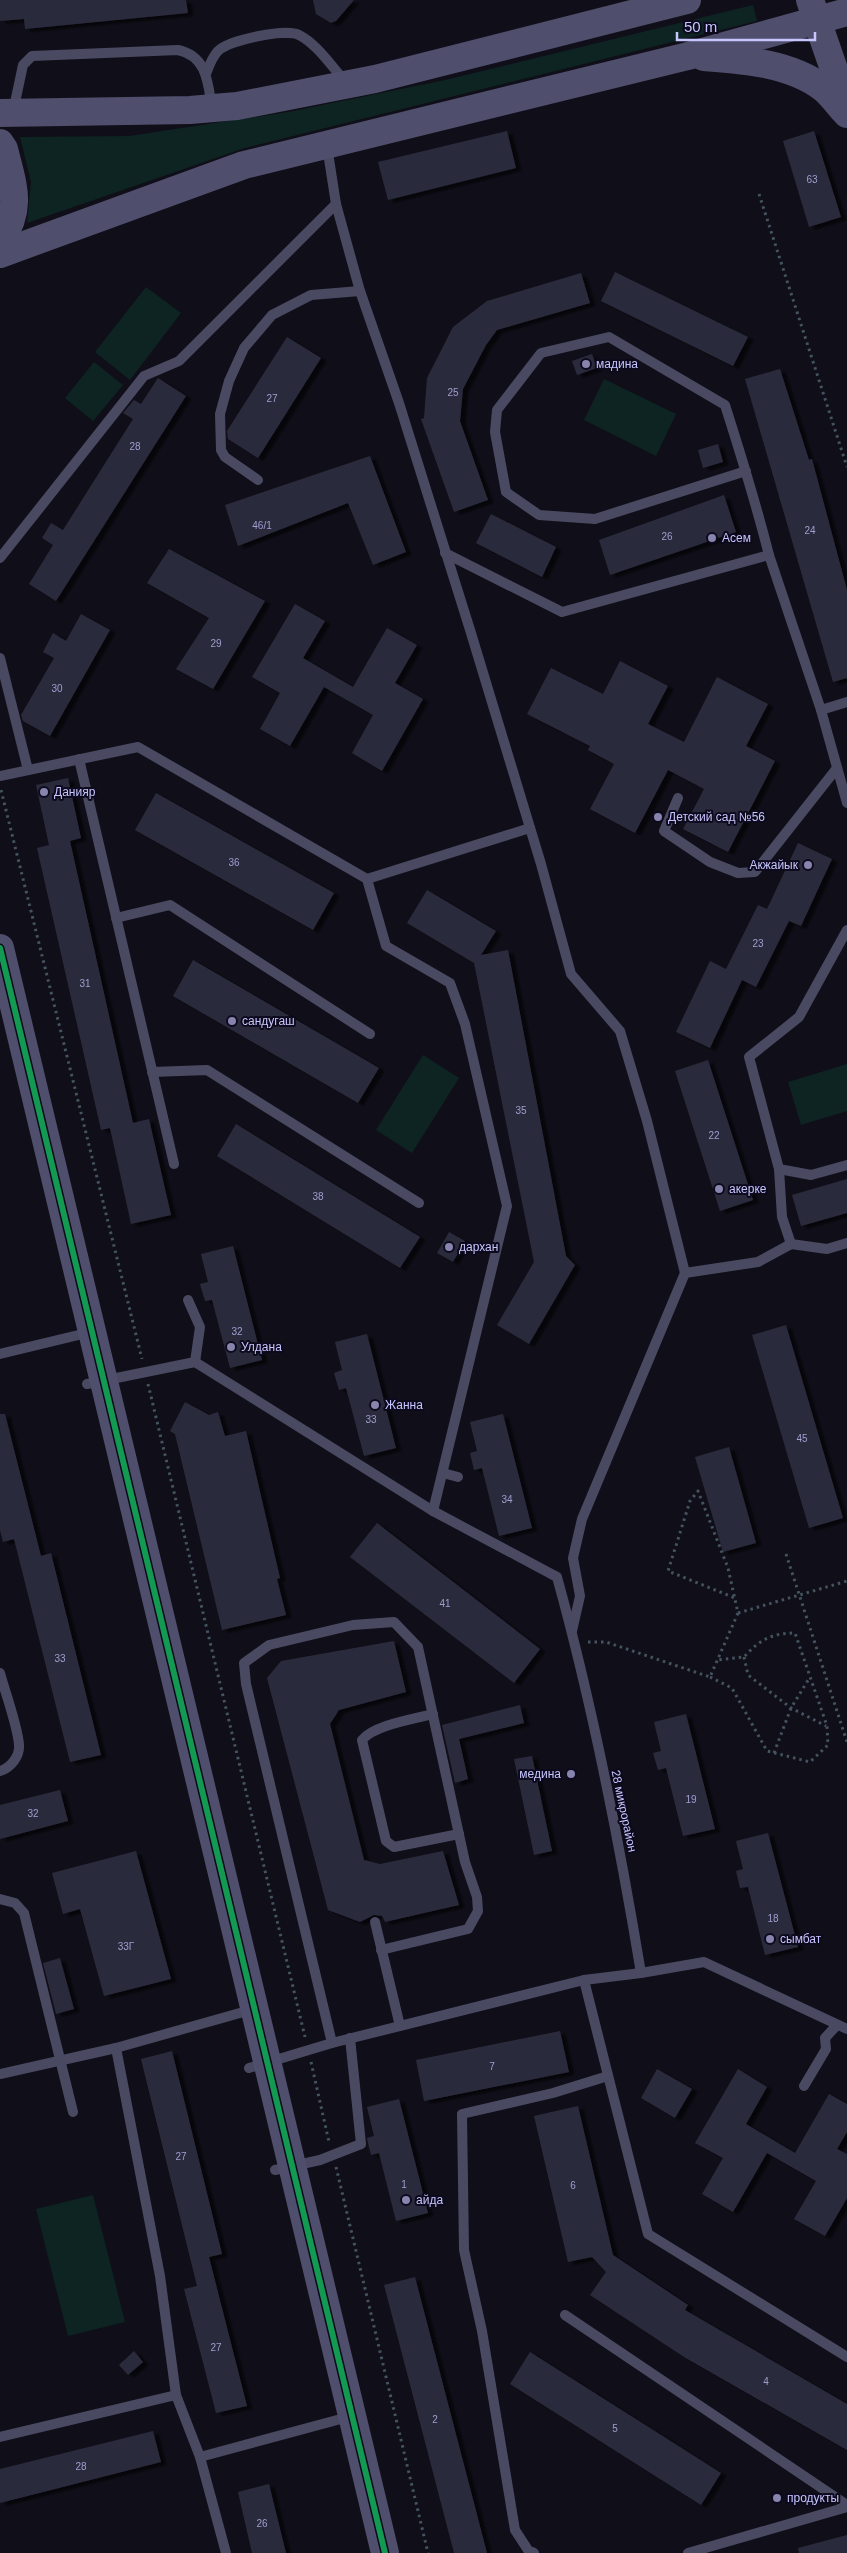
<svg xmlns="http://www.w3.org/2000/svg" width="847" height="2553" viewBox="0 0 847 2553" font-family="Arial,sans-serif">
  <defs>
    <filter id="shadow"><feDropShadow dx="5.5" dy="3" stdDeviation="1" flood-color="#0009"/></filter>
  </defs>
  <rect width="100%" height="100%" fill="#100e18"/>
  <g fill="#0d2422">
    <polygon points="753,5 757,21 245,148 27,223 31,182 20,137 129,136 288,112 445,80"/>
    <polygon points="146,287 181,313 130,380 95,352"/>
    <polygon points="94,362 123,385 93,421 65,398"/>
    <polygon points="604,379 676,414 656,456 584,420"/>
    <polygon points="423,1055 459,1078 412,1153 376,1130"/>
    <polygon points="847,1064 847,1111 801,1125 788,1082"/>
    <polygon points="93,2195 125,2322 68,2336 36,2209"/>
  </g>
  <g fill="#2c2a3c" filter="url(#shadow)">
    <polygon points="0,0 186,0 188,13 25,29 24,19 0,21"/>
    <polygon points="313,0 354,0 336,21 331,23 316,14"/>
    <polygon points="507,131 516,168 388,200 378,162"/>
    <polygon points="814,131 841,217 809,227 783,141"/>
    <polygon points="615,272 748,337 733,366 601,301"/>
    <polygon points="581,273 590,303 497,330 486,345 463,389 460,421 488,500 454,512 421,419 424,418 427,378 453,327 487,301"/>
    <polygon points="287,337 321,358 258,458 228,439 227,431"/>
    <polygon points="592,354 597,368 577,375 572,361"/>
    <polygon points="780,369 809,460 812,459 847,590 847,678 833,682 745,379"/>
    <polygon points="158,378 186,396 56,601 29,584 53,545 42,538 51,523 63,530 133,419 123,413 134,400 141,404"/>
    <polygon points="718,444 723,462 703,468 698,450"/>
    <polygon points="370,456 406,552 373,565 348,503 238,546 225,505"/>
    <polygon points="724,495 736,532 610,575 599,540"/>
    <polygon points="491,514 556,547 542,577 476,543"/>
    <polygon points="169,549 265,601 213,689 176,669 209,618 147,583"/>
    <polygon points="295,604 325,621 303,658 353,687 387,628 417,645 395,683 423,699 382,771 352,753 373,715 324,687 290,746 260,729 280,693 252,677"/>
    <polygon points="81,614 110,630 50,736 23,721 21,715 54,658 43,652 53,633 66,641"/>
    <polygon points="620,661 668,686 648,724 684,742 717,677 768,704 746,746 775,761 728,852 683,829 704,789 668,770 635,833 590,809 614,764 588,750 590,746 527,714 551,668 603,694"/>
    <polygon points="68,778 81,838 70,841 133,1123 149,1119 171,1215 131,1224 110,1128 101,1130 37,848 49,845 36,785"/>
    <polygon points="156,793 334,893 313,930 135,830"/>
    <polygon points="798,843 832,859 801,926 789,921 756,987 742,980 710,1048 676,1032 710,961 726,969 758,905 767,909"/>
    <polygon points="427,890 496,931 481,955 508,950 566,1256 575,1265 529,1344 497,1325 534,1262 474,963 407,923"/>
    <polygon points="193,960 379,1068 358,1103 173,996"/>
    <polygon points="708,1060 753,1200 720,1211 675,1071"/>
    <polygon points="236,1124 420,1237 400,1268 217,1156"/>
    <polygon points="847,1179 847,1213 801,1226 792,1195"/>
    <polygon points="449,1232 465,1241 453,1262 437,1253"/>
    <polygon points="233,1246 262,1360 230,1368 212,1300 205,1301 200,1284 208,1282 201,1254"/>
    <polygon points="786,1325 843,1518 809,1528 752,1335"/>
    <polygon points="367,1334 396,1448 364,1456 346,1388 339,1390 334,1373 342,1370 335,1342"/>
    <polygon points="185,1402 209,1415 218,1412 225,1436 246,1431 280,1578 277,1579 286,1615 222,1630 175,1434 170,1431"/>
    <polygon points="0,1414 5,1414 41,1556 51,1553 101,1755 70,1762 14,1539 3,1542 0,1530"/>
    <polygon points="503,1414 532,1528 499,1536 482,1468 474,1470 470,1453 477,1451 470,1422"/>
    <polygon points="729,1447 756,1543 723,1552 695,1457"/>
    <polygon points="377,1523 540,1649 514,1683 350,1557"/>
    <polygon points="394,1641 406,1692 339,1710 330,1724 364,1860 380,1864 443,1851 459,1905 385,1922 382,1916 374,1915 360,1922 328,1910 267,1678 281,1661"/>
    <polygon points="520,1705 524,1723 459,1739 468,1779 455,1783 442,1725"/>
    <polygon points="686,1714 715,1829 683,1836 666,1768 658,1770 653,1753 661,1751 654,1722"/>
    <polygon points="532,1756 552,1851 534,1855 514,1759"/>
    <polygon points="60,1790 68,1821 0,1839 0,1805"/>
    <polygon points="768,1833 798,1947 765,1955 748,1887 740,1888 736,1871 743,1869 736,1841"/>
    <polygon points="136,1851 171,1979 104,1996 80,1909 63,1914 52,1873"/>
    <polygon points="60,1958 74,2009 56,2014 43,1963"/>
    <polygon points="560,2031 569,2072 424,2101 416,2060"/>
    <polygon points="172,2051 222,2254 209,2257 247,2406 216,2413 184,2289 197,2286 141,2059"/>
    <polygon points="657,2069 692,2089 675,2118 641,2098"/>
    <polygon points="738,2069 767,2087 746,2124 795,2153 829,2094 847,2104 847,2132 837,2149 847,2154 847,2198 825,2236 794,2219 816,2181 767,2153 733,2212 702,2194 723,2158 695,2143"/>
    <polygon points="399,2099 428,2213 396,2221 379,2153 371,2155 368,2143 367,2138 374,2136 367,2107"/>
    <polygon points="578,2106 613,2255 688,2305 685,2310 847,2404 847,2450 684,2357 590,2295 606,2272 592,2257 568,2262 534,2116"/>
    <polygon points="415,2277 487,2553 454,2553 384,2285"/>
    <polygon points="134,2351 143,2362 128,2375 119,2365"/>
    <polygon points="530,2352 721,2473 701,2505 510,2384"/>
    <polygon points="153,2431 161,2462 0,2503 0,2469"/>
    <polygon points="269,2484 286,2553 252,2553 238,2492"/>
    <polygon points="847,2535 847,2553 799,2553 798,2548"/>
  </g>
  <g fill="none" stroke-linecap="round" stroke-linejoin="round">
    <g stroke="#435460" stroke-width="3" stroke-dasharray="2.5 4" stroke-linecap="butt">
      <polyline points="759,194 847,467"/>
      <polyline points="1,790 142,1359"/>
      <polyline points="148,1384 305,2037"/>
      <polyline points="786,1554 847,1742"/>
      <polyline points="738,1613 847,1581"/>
      <polyline points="588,1642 606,1642 710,1677 738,1613 728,1568 698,1491 690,1501 668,1571 735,1598"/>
      <polyline points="744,1657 748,1675 791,1708 826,1726"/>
      <path d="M710 1677 732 1688 767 1751 810 1762 828 1745 827 1726 795 1633C772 1633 759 1640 744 1657L717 1660"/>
      <polyline points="774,1753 791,1708 810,1677"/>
      <polyline points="311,2062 329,2142"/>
      <polyline points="336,2167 428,2553"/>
    </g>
    <g stroke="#494a62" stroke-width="10">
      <path d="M206 74C209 66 212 57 218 51 229 40 286 28 299 35 317 44 332 67 345 81"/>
      <path d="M13 112 23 65 32 56 178 50C207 56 208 83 212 108"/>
      <polyline points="360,291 399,403 471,633 541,864 571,974 620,1031 647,1121 685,1273"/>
      <path d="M746 471 595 519 539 515 506 492 495 432 497 410 541 353 609 337 725 405C741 455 756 504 769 555"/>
      <polyline points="258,480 225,457 221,450 220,414 229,381 244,348 272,315 311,295 360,291 336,204 327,146"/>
      <polyline points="445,553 562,612 769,555 821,710 847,702"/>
      <polyline points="0,558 144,376 179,361 336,204"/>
      <polyline points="0,658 28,770"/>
      <polyline points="821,710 847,803"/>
      <polyline points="79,759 174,1164"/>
      <polyline points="0,776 138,747 367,879 386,946 450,983 465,1024 507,1206 433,1511 195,1362 87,1384"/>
      <polyline points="678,798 664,831 710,862 738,873 755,872 837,768"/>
      <polyline points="367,879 530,828"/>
      <polyline points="116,918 170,905 370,1034"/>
      <polyline points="847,930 799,1017 749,1057 779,1169 811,1175 847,1165"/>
      <polyline points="152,1072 207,1070 419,1203"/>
      <polyline points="779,1169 782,1217 791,1244 827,1249 847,1243"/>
      <polyline points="188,1300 200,1327 195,1362"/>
      <polyline points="0,1354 91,1332"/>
      <polyline points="443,1473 458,1477"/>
      <path d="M433 1511 557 1577C593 1707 619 1840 641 1973L704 1962 847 2029"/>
      <polyline points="572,1631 580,1596 573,1558 582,1519 685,1273 758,1262 791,1244"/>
      <path d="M0 1673C5 1692 18 1727 19 1745 20 1757 10 1768 0 1771"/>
      <path d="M433 1714C414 1719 374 1725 362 1740L386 1841 394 1847 459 1834"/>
      <polyline points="0,1899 15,1903 24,1913 73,2112"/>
      <polyline points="375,1922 400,2026"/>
      <polyline points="584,1980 648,2234 847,2357"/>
      <polyline points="332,2043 246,1684 244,1663 269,1645 353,1625 394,1622 418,1647 465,1862 477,1897 478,1911 468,1929 381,1950"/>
      <polyline points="116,2048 160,2276 176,2395 200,2457 352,2416"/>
      <polyline points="249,2068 332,2043 584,1980 641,1973"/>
      <polyline points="0,2074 116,2048 254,2009"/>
      <polyline points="804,2086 826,2049 825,2038 837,2025"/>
      <polyline points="275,2170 320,2160 361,2144 350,2038"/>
      <polyline points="565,2315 847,2505"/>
      <polyline points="0,2437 176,2395"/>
      <polyline points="200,2457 226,2553"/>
      <polyline points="534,2553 528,2550 515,2530 482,2331 464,2250 462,2114 553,2093 608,2076"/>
      <polyline points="688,2553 847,2507"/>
    </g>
    <g stroke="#4f4f6d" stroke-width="28">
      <polyline points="810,0 847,107"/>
      <path d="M704 57C744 60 790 63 823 88 832 95 839 106 847 114"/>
      <polyline points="0,113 190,110 237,106 375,79 687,0"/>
      <path d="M0 143 4 149C13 186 23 207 0 242"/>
      <polyline points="0,254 244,165 688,56 847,12"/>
      <polyline points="0,948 385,2553"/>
    </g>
    <defs>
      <polyline id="cycleway" points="0,948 385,2553"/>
    </defs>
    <use href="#cycleway" stroke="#0c0a1c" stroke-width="9"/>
    <use href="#cycleway" stroke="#139951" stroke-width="6"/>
  </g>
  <g fill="#8785ae" stroke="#0c0a1c" stroke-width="2">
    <circle cx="586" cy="364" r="5"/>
    <circle cx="712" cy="538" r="5"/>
    <circle cx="44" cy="792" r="5"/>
    <circle cx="658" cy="817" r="5"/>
    <circle cx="808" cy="865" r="5"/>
    <circle cx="232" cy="1021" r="5"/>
    <circle cx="719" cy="1189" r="5"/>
    <circle cx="449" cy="1247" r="5"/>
    <circle cx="231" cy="1347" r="5"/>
    <circle cx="375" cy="1405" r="5"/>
    <circle cx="571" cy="1774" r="5"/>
    <circle cx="770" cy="1939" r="5"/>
    <circle cx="406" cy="2200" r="5"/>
    <circle cx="777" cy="2498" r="5"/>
  </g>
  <g text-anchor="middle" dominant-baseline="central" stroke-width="4" stroke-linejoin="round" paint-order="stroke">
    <g font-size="10" fill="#a09ece">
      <text x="812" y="179">63</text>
      <text x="453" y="392">25</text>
      <text x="272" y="398">27</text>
      <text x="135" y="446">28</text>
      <text x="262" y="525">46/1</text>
      <text x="810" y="530">24</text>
      <text x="667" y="536">26</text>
      <text x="216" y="643">29</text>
      <text x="57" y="688">30</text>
      <text x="234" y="862">36</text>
      <text x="758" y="943">23</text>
      <text x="85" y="983">31</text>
      <text x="521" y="1110">35</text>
      <text x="714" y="1135">22</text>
      <text x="318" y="1196">38</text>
      <text x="237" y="1331">32</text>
      <text x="371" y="1419">33</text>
      <text x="802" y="1438">45</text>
      <text x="507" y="1499">34</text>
      <text x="445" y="1603">41</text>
      <text x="60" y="1658">33</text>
      <text x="691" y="1799">19</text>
      <text x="33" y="1813">32</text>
      <text x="773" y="1918">18</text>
      <text x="126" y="1946">33Г</text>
      <text x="492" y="2066">7</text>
      <text x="181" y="2156">27</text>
      <text x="404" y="2184">1</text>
      <text x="573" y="2185">6</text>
      <text x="216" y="2347">27</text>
      <text x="766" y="2381">4</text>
      <text x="435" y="2419">2</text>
      <text x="615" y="2428">5</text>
      <text x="81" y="2466">28</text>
      <text x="262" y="2523">26</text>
    </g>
    <g font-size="12" fill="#c7c5ff" stroke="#0c0a1c" text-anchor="start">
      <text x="596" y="364">мадина</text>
      <text x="722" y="538">Асем</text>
      <text x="54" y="792">Данияр</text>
      <text x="668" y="817">Детский сад №56</text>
      <text x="798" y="865" text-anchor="end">Акжайык</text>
      <text x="242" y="1021">сандугаш</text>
      <text x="729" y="1189">акерке</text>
      <text x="459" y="1247">дархан</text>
      <text x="241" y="1347">Улдана</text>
      <text x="385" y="1405">Жанна</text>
      <text x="561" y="1774" text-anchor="end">медина</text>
      <text x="780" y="1939">сымбат</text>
      <text x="416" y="2200">айда</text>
      <text x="787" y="2498">продукты</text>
    </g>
    <g font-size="12" fill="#c7c5ff" stroke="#0c0a1c">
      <text transform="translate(624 1811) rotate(78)">28 микрорайон</text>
    </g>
  </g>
  <path d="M677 32v8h138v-8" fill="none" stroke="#c7c5ff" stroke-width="2.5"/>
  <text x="684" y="32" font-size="15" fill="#c7c5ff" stroke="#0c0a1c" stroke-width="4" paint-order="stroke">50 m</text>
</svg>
